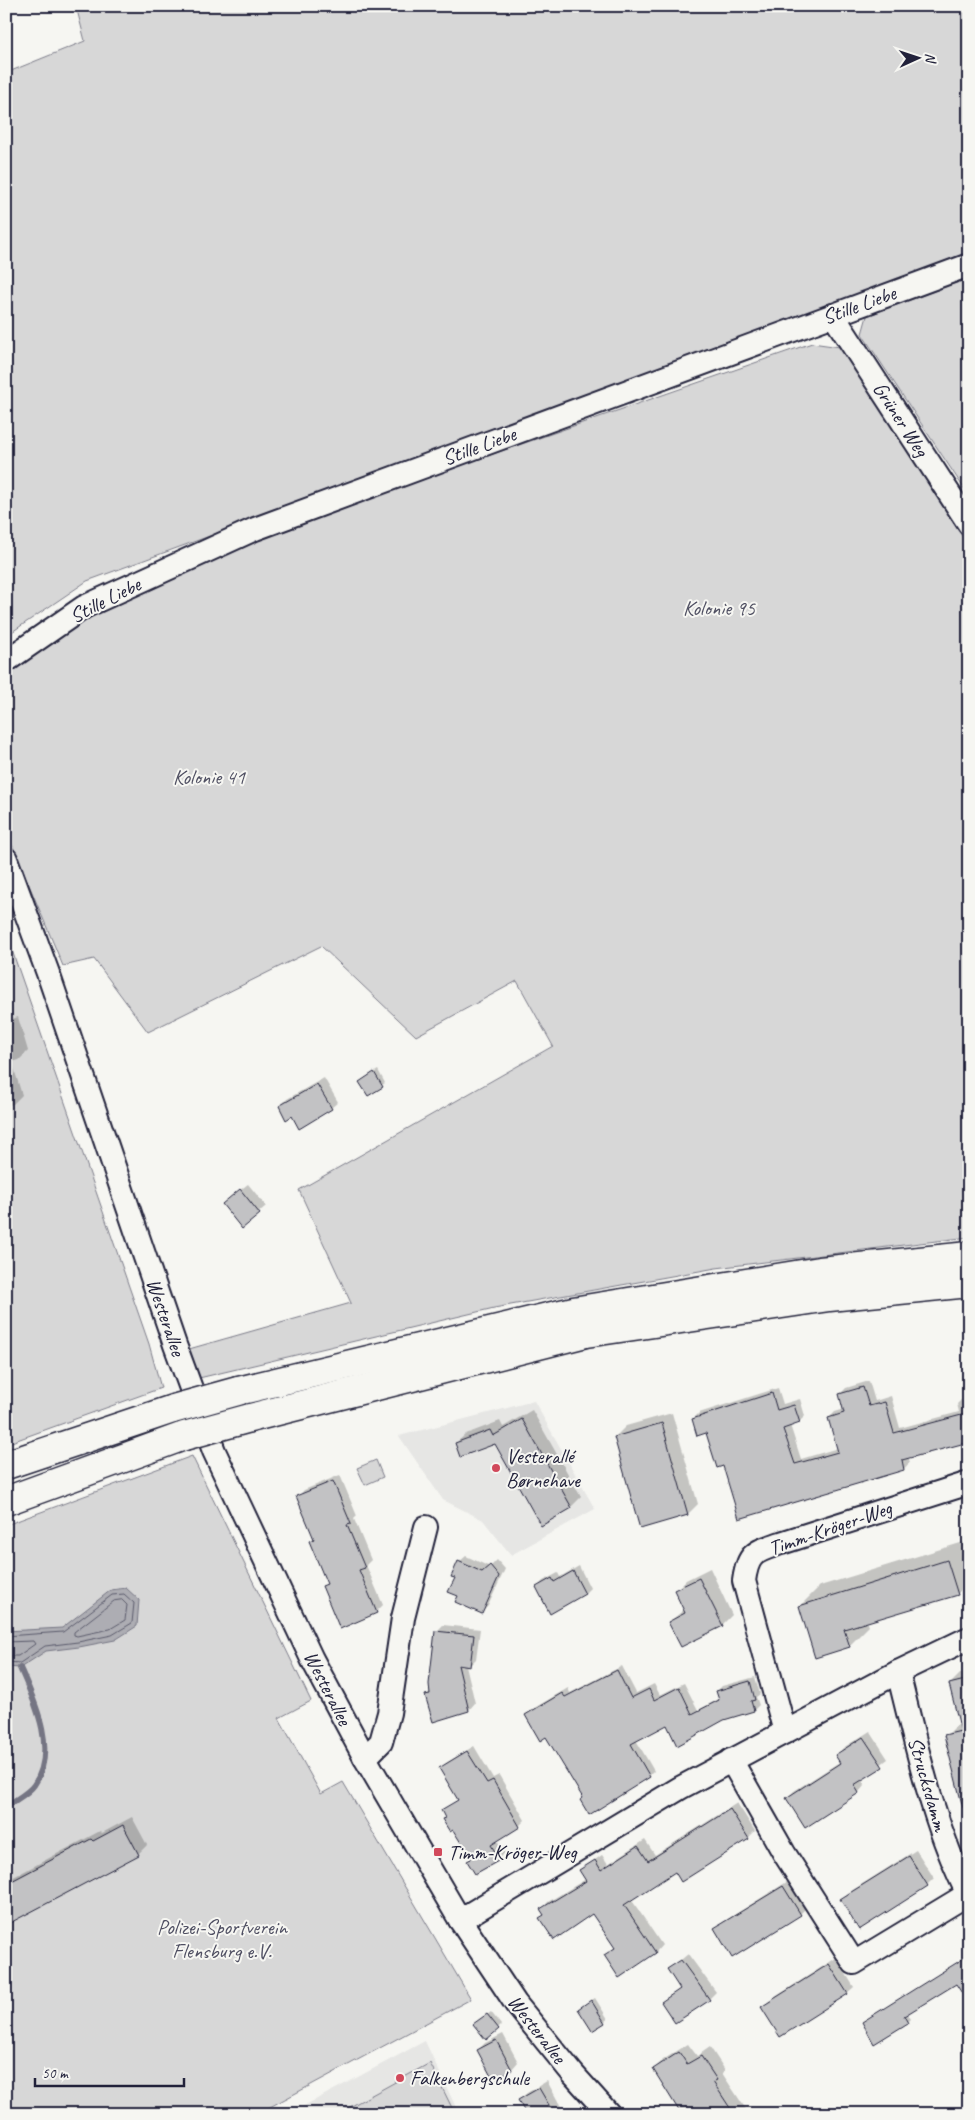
<svg xmlns="http://www.w3.org/2000/svg" width="975" height="2120" viewBox="0 0 975 2120" font-family="Caveat,sans-serif">
  <rect width="100%" height="100%" fill="#f6f6f2"/>
  <filter id="ink" filterUnits="userSpaceOnUse"><feTurbulence type="fractalNoise" baseFrequency=".02" numOctaves="2"/><feDisplacementMap in="SourceGraphic" scale="10" xChannelSelector="R" yChannelSelector="G"/><feConvolveMatrix kernelMatrix="1 2 1 2 8 2 1 2 1" color-interpolation-filters="sRGB"/></filter>
  <g filter="url(#ink)">
    <g fill="#e6e6e4">
      <polygon points="534,1401 595,1509 511,1555 483,1520 443,1500 399,1436"/>
      <polygon points="425,2041 459,2114 289,2114"/>
    </g>
    <g fill="#d7d7d7" stroke="#7c7c89">
      <polygon points="76,6 969,6 969,257 87,581 6,636 6,73 85,41"/>
      <polygon points="969,278 969,496 862,334 867,316"/>
      <polygon points="812,343 840,347 969,547 969,1237 716,1268 494,1308 199,1378 189,1349 351,1303 299,1190 553,1046 517,981 416,1036 321,946 148,1032 94,959 63,966 6,830 6,670 89,610 266,533"/>
      <polygon points="6,933 149,1344 161,1388 6,1444"/>
      <polygon points="192,1456 311,1701 279,1718 321,1794 343,1782 471,1999 257,2114 6,2114 6,1525"/>
      <polygon points="376,1460 383,1477 365,1485 357,1468"/>
      <polygon points="430,2063 455,2114 337,2114"/>
    </g>
    <polygon fill="#adadb3" stroke="#757583" points="126,1588 139,1600 137,1626 115,1640 79,1647 46,1651 20,1668 6,1667 6,1631 62,1628 111,1590"/>
    <g fill="#0003">
      <polygon points="18,1017 28,1051 19,1060 12,1062 22,1095 13,1104 6,1106 6,1021"/>
      <polygon points="378,1070 385,1083 369,1094 364,1079"/>
      <polygon points="324,1078 338,1102 331,1108 293,1115 280,1106 287,1099"/>
      <polygon points="248,1184 266,1206 242,1227 230,1198"/>
      <polygon points="869,1381 875,1401 891,1396 900,1428 959,1412 957,1404 963,1398 969,1397 969,1441 908,1457 910,1462 904,1469 739,1517 724,1464 706,1432 693,1419 699,1413 778,1388 783,1404 800,1399 805,1416 799,1422 790,1425 801,1459 838,1448 829,1418 835,1412 845,1409 840,1394 846,1388"/>
      <polygon points="532,1410 581,1497 571,1507 495,1443 456,1443 466,1434 500,1421 503,1427"/>
      <polygon points="672,1413 698,1504 688,1514 615,1437 626,1426"/>
      <polygon points="340,1475 357,1516 354,1519 371,1560 366,1565 383,1605 376,1612 324,1586 328,1582 311,1541 315,1538 298,1497 304,1490"/>
      <polygon points="967,1541 969,1582 957,1594 867,1621 869,1626 849,1646 800,1606 820,1586"/>
      <polygon points="466,1556 490,1567 497,1560 505,1569 488,1606 481,1613 459,1596 457,1578 459,1562"/>
      <polygon points="579,1566 590,1588 585,1593 551,1612 537,1587 543,1581 558,1573 560,1577"/>
      <polygon points="710,1568 732,1615 722,1625 669,1622 685,1609 675,1591 686,1580"/>
      <polygon points="443,1625 480,1629 476,1659 469,1666 466,1665 475,1703 469,1710 426,1695 431,1691 436,1632"/>
      <polygon points="622,1666 636,1693 654,1684 660,1695 684,1683 698,1710 719,1699 717,1691 722,1686 755,1677 760,1694 756,1697 759,1705 754,1710 668,1724 636,1740 654,1771 649,1776 584,1797 546,1736 526,1715 531,1710 568,1688 570,1693"/>
      <polygon points="969,1672 969,1777 946,1736 956,1726 960,1724 950,1684 960,1674"/>
      <polygon points="870,1731 888,1759 861,1779 865,1785 859,1792 805,1826 787,1798 794,1791 841,1761 837,1755 843,1748"/>
      <polygon points="474,1746 493,1778 499,1775 525,1820 519,1826 497,1840 505,1853 499,1859 476,1873 472,1859 443,1811 448,1806 448,1808 464,1798 440,1769 446,1763"/>
      <polygon points="737,1803 755,1831 748,1838 675,1870 631,1899 662,1945 656,1952 620,1976 606,1955 616,1946 593,1912 540,1918 545,1914 542,1909 548,1902 586,1879 581,1870 602,1855 608,1864 645,1840 655,1855"/>
      <polygon points="132,1817 147,1845 138,1854 6,1924 6,1881 100,1831 102,1833"/>
      <polygon points="916,1850 934,1878 927,1885 842,1899 848,1893"/>
      <polygon points="790,1880 807,1907 800,1914 716,1928 723,1922"/>
      <polygon points="688,1954 716,1992 709,1999 663,2002 681,1988 669,1970"/>
      <polygon points="969,1955 956,1982 906,2013 910,2019 907,2022 874,2042"/>
      <polygon points="836,1958 854,1987 847,1993 763,2007 769,2001"/>
      <polygon points="595,1998 608,2019 593,2029 583,2006"/>
      <polygon points="491,2012 501,2025 486,2038 478,2022"/>
      <polygon points="503,2034 518,2062 512,2069 493,2079 478,2050 485,2043"/>
      <polygon points="688,2044 697,2056 710,2047 725,2070 722,2073 749,2114 685,2114 654,2069 663,2060"/>
      <polygon points="547,2081 565,2114 527,2114 519,2100 527,2093"/>
      <polygon points="969,2106 969,2114 956,2114"/>
    </g>
    <g fill="none" stroke-linecap="round" stroke-linejoin="round">
      <g stroke="#5a5a6b" stroke-width="1">
        <polygon points="122,1600 127,1605 125,1620 110,1629 77,1636 74,1635 74,1632 114,1601"/>
        <polyline points="6,1636 63,1632 112,1595 124,1594 134,1603 132,1623 112,1635 78,1642 45,1646 20,1663 6,1662"/>
        <polyline points="6,1642 33,1641 35,1644 18,1656 6,1656"/>
      </g>
      <path stroke="#757583" stroke-width="6" d="M6 1807C14 1800 28 1794 34 1785 58 1750 35 1702 20 1668"/>
    </g>
    <g fill="#c2c2c4" stroke="#22223b">
      <polygon points="374,1072 383,1087 368,1096 359,1082"/>
      <polygon points="317,1084 332,1109 299,1129 292,1116 286,1120 279,1106"/>
      <polygon points="240,1189 260,1214 242,1229 222,1204"/>
      <polygon points="863,1387 869,1406 885,1402 894,1433 969,1413 969,1442 902,1460 904,1470 739,1519 723,1466 717,1468 706,1433 697,1436 692,1419 772,1393 777,1410 794,1405 800,1423 783,1429 795,1464 838,1452 828,1418 844,1413 839,1394"/>
      <polygon points="522,1419 572,1508 541,1526 495,1444 460,1457 455,1443 490,1430 493,1436"/>
      <polygon points="662,1423 688,1515 640,1529 614,1437"/>
      <polygon points="333,1481 351,1524 347,1525 365,1568 359,1570 377,1613 340,1629 322,1586 327,1584 309,1541 314,1539 296,1496"/>
      <polygon points="947,1560 958,1595 844,1629 850,1647 815,1658 799,1606"/>
      <polygon points="458,1561 482,1572 490,1565 499,1576 482,1614 455,1602 458,1596 448,1592 455,1578 451,1577"/>
      <polygon points="573,1571 585,1594 550,1614 536,1587 552,1578 554,1582"/>
      <polygon points="699,1578 723,1626 681,1647 668,1622 685,1613 674,1590"/>
      <polygon points="435,1631 474,1635 470,1667 458,1665 469,1711 433,1722 425,1695 430,1694 429,1684"/>
      <polygon points="617,1670 631,1698 649,1689 654,1700 679,1687 692,1714 719,1700 716,1691 750,1681 755,1700 751,1701 754,1711 724,1720 677,1746 667,1725 631,1744 650,1777 589,1815 580,1800 583,1798 546,1737 540,1741 525,1715 562,1693 565,1697"/>
      <polygon points="969,1679 969,1807 963,1808 944,1735 961,1731 949,1684"/>
      <polygon points="863,1737 883,1767 854,1785 859,1793 805,1828 786,1798 840,1763 835,1755"/>
      <polygon points="467,1751 487,1783 493,1780 520,1827 491,1845 500,1860 475,1874 467,1861 471,1859 453,1830 450,1832 442,1819 445,1818 441,1810 458,1800 439,1768"/>
      <polygon points="730,1809 749,1839 681,1882 675,1872 624,1905 656,1953 619,1978 604,1955 615,1948 592,1914 554,1940 539,1918 544,1915 540,1909 586,1881 579,1870 595,1860 601,1870 638,1846 648,1861"/>
      <polygon points="123,1825 139,1855 6,1925 6,1884 91,1839 93,1841"/>
      <polygon points="909,1856 928,1886 859,1930 840,1899"/>
      <polygon points="783,1886 801,1915 732,1958 714,1928"/>
      <polygon points="969,1955 969,2004 956,1984 904,2016 908,2023 874,2044 862,2022"/>
      <polygon points="681,1960 710,2000 675,2023 661,2002 680,1989 667,1969"/>
      <polygon points="829,1964 848,1994 780,2037 761,2007"/>
      <polygon points="591,2000 605,2023 592,2031 578,2009"/>
      <polygon points="487,2014 499,2029 486,2040 473,2024"/>
      <polygon points="496,2040 512,2070 493,2080 477,2050"/>
      <polygon points="679,2052 687,2064 701,2056 717,2080 713,2082 734,2114 681,2114 653,2069"/>
      <polygon points="539,2088 546,2100 554,2114 526,2114 518,2100"/>
    </g>
    <g fill="none" stroke-linecap="round" stroke-linejoin="round">
      <defs>
        <g id="minor">
          <polyline points="833,315 969,524"/>
          <polyline points="6,661 84,607 255,529 969,265"/>
          <polyline points="6,859 49,976 175,1345 214,1451 312,1659 365,1758 460,1920 516,2004 573,2074 609,2114"/>
          <path d="M898 1672C917 1748 933 1826 969 1896"/>
          <path d="M785 1732 744 1581C748 1552 755 1552 781 1543L969 1483"/>
          <polyline points="365,1758 381,1742 389,1713 403,1618 426,1527"/>
          <polyline points="731,1760 784,1853 854,1963 968,1894"/>
          <polyline points="460,1920 680,1788 898,1672 969,1638"/>
        </g>
        <g id="highway">
          <polyline points="238,1391 573,1311 820,1271 969,1256"/>
          <polyline points="250,1418 586,1333 829,1297 969,1283"/>
          <polyline points="6,1465 173,1409"/>
          <polyline points="6,1501 184,1436"/>
        </g>
      </defs>
      <use href="#minor" stroke="#22223b" stroke-width="26"/>
      <use href="#highway" stroke="#22223b" stroke-width="31"/>
      <use href="#minor" stroke="#f6f6f2" stroke-width="22"/>
      <use href="#highway" stroke="#f6f6f2" stroke-width="28"/>
      <defs>
        <g id="highway-bridge">
          <polyline points="173,1409 238,1391"/>
          <polyline points="184,1436 250,1418"/>
        </g>
      </defs>
      <use href="#highway-bridge" stroke="#22223b" stroke-width="31" stroke-linecap="butt"/>
      <use href="#highway-bridge" stroke="#f6f6f2" stroke-width="28"/>
    </g>
  </g>
  <g fill="#d1495b" stroke="#f6f6f2" stroke-width="2">
    <circle cx="496" cy="1468" r="5"/>
    <rect x="433" y="1847" width="10" height="10" rx="2.5"/>
    <circle cx="400" cy="2078" r="5"/>
  </g>
  <g text-anchor="middle" dominant-baseline="central" stroke-width="4" stroke-linejoin="round" paint-order="stroke">
    <g font-size="21" fill="#22223b" stroke="#f6f6f2">
      <text transform="translate(859 305) rotate(-20)">Stille Liebe</text>
      <text transform="translate(901 419) rotate(57)">Grüner Weg</text>
      <text transform="translate(479 446) rotate(-20)">Stille Liebe</text>
      <text transform="translate(105 600) rotate(-27)">Stille Liebe</text>
      <text transform="translate(166 1317) rotate(71)">Westerallee</text>
      <text transform="translate(830 1528) rotate(-19)">Timm-Kröger-Weg</text>
      <text transform="translate(328 1688) rotate(63)">Westerallee</text>
      <text transform="translate(928 1784) rotate(74)">Strucksdamm</text>
      <text transform="translate(537 2029) rotate(52)">Westerallee</text>
    </g>
    <g font-size="21" fill="#4f4f62" stroke="#f6f6f2">
      <text x="719" y="608">Kolonie 95</text>
      <text x="209" y="777">Kolonie 41</text>
      <text x="222" y="1927">Polizei-Sportverein<tspan x="222" dy="24">Flensburg e.V.</tspan></text>
    </g>
    <g font-size="21" fill="#22223b" stroke="#f6f6f2" text-anchor="start">
      <text x="506" y="1456">Vesterallé<tspan x="506" dy="24">Børnehave</tspan></text>
      <text x="448" y="1852">Timm-Kröger-Weg</text>
      <text x="410" y="2078">Falkenbergschule</text>
    </g>
  </g>
  <rect width="975" height="2120" fill="none" stroke="#f6f6f2" stroke-width="25"/>
  <rect x="12" y="12" width="950" height="2095" fill="none" stroke="#22223b" stroke-width="2" filter="url(#ink)"/>
  <g transform="translate(918 58) rotate(87)" stroke="#f6f6f2" stroke-width="4" paint-order="stroke">
  <path d="M0-4L9 19L0 12L-9 19Z" fill="#22223b"/>
  <text y="-8" font-size="14" font-weight="bold" text-anchor="middle" fill="#22223b">N</text>
  </g>
  <path d="M35 2078v8h149v-8" fill="none" stroke="#22223b" stroke-width="2.5"/>
  <text x="42" y="2078" font-size="15" fill="#22223b" stroke="#f6f6f2" stroke-width="4" paint-order="stroke">50 m</text>
</svg>
